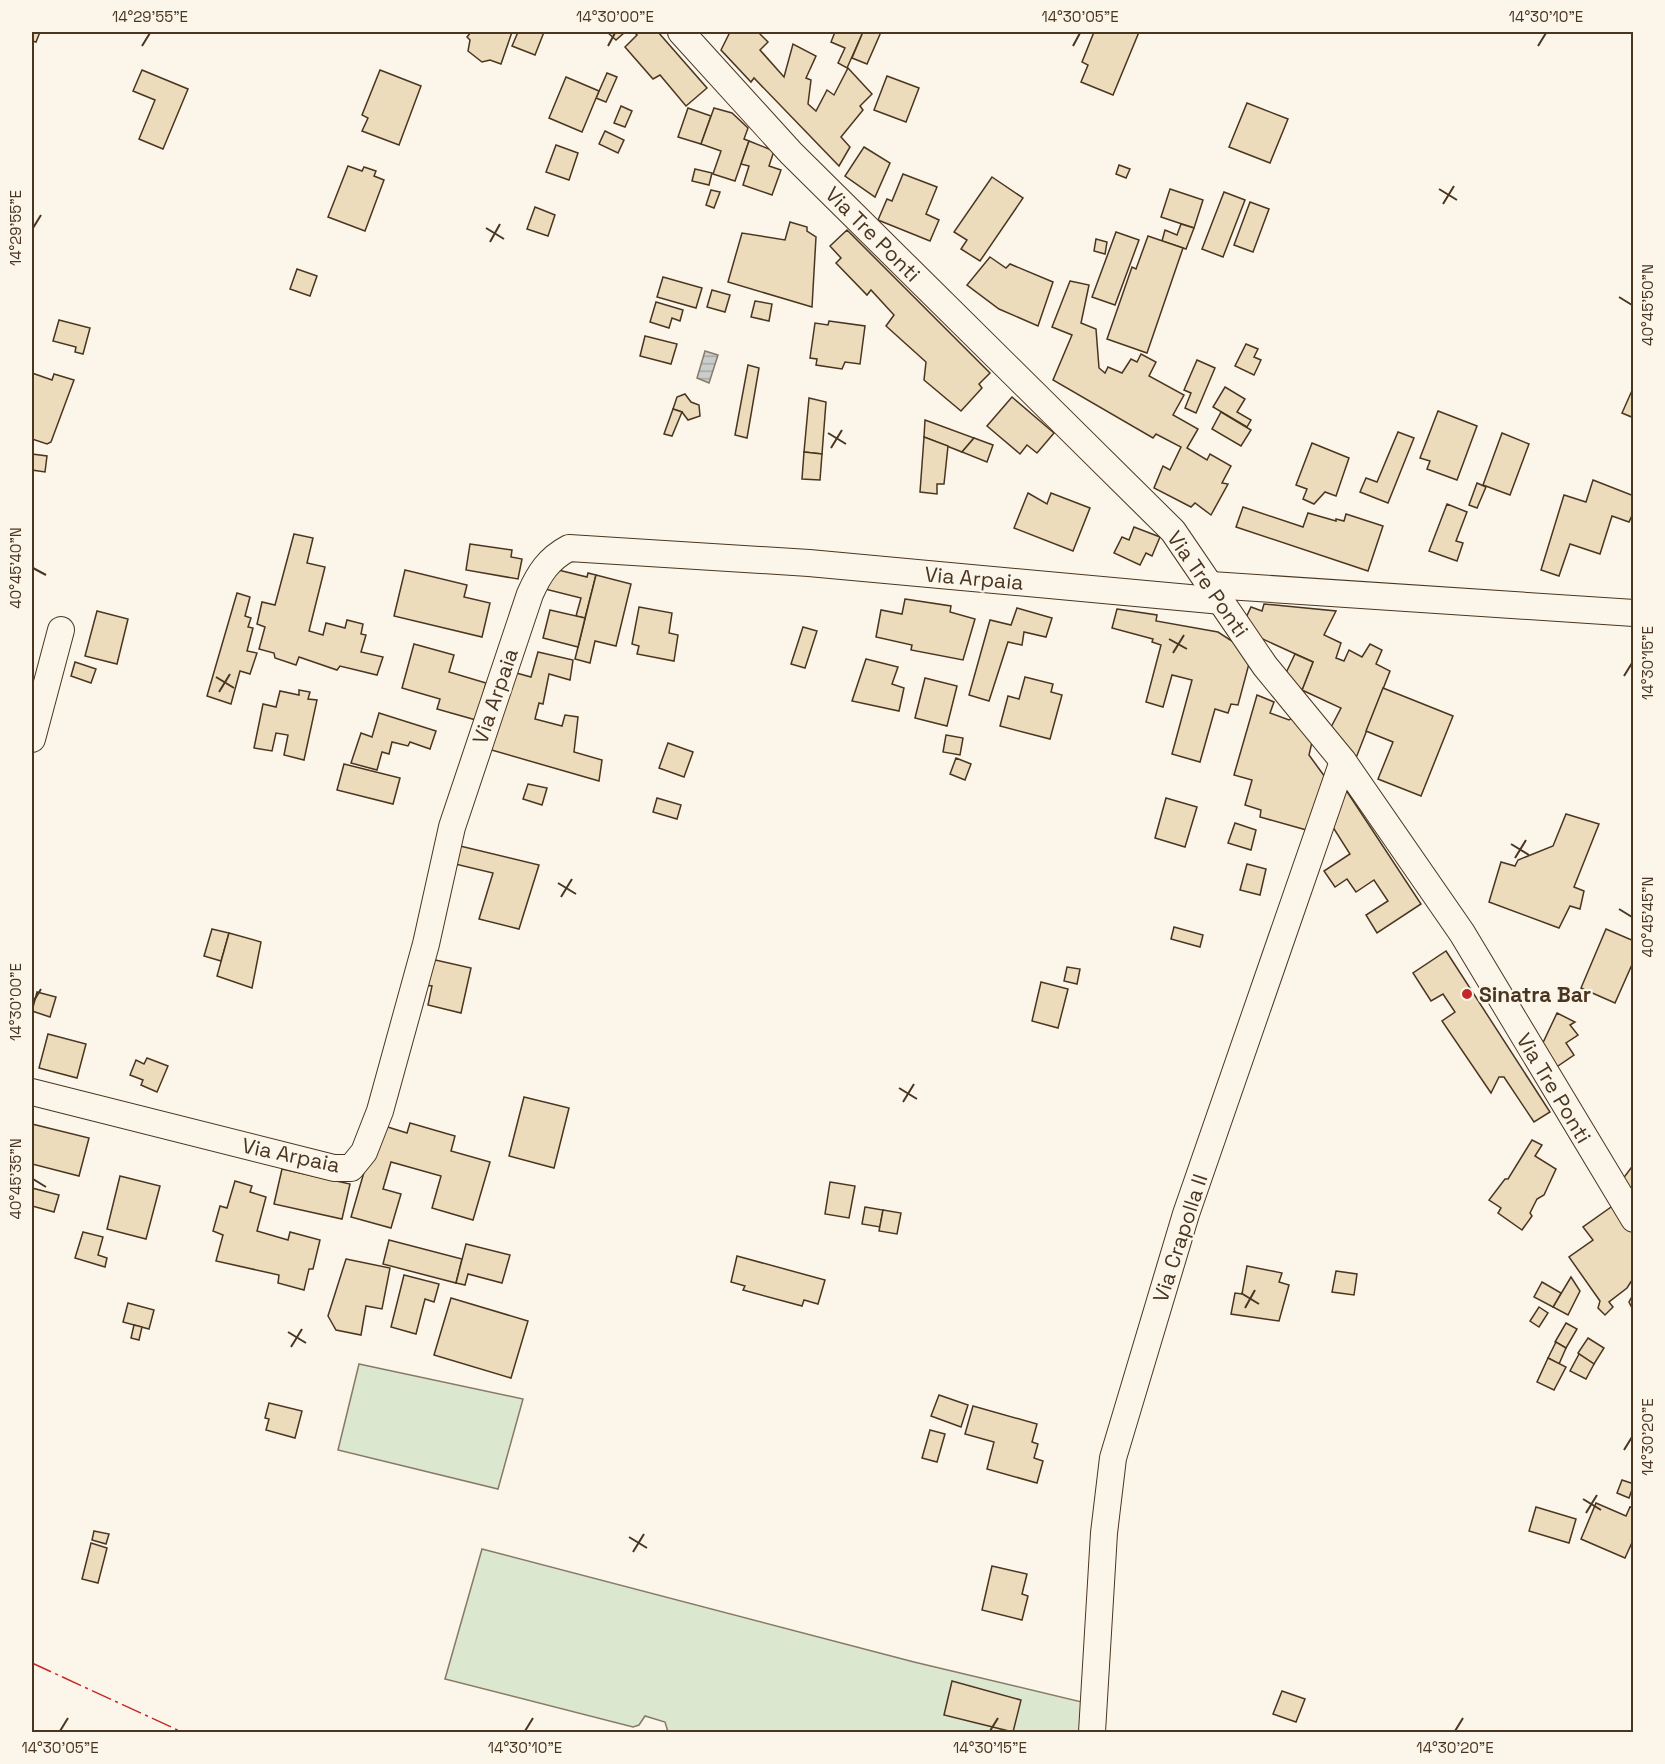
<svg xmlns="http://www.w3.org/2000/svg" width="1665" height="1764" font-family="'Space Grotesk',sans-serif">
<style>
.green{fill:#dce7d0;stroke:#887966;stroke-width:1.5}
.water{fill:url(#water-rules);stroke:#887966;stroke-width:1.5}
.building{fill:#ecdcbc;stroke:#4a3520;stroke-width:1.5}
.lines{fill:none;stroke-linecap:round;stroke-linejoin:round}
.minor-casing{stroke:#4a3520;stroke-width:28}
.minor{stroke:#fbf6e9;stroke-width:26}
.power{stroke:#c62828;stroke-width:1.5;stroke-dasharray:21 4.5 3 4.5;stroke-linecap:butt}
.ticks{fill:none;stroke:#4a3520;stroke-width:2}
.poi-dot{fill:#c62828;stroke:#fbf6e9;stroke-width:2}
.labels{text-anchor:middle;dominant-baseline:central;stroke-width:4.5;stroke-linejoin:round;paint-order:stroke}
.street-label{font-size:21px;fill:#4a3520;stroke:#fbf6e9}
.poi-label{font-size:21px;font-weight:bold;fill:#4a3520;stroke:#fbf6e9;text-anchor:start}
.neatline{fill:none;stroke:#4a3520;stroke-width:2}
.ticks-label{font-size:15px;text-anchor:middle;fill:#4a3520}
</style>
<defs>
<pattern id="water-rules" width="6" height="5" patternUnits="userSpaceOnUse" patternTransform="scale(1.5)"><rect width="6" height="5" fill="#c9cecd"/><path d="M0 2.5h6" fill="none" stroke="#a5a8a6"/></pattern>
</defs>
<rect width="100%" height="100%" fill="#fbf6e9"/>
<!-- green -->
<g class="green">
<path d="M359 1364 523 1399 498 1489 338 1450Z"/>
<path d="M482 1549 914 1662 1086 1703 1083 1732H668L665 1722 645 1716 639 1725 633 1727 445 1679Z"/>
</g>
<!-- water -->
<path class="water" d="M705 351 718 355 709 383 697 378Z"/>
<!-- building -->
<g class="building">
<path d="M32 32H40L36 42 32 41Z"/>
<path d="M471 32H512L501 64 490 60 482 62 468 51 470 40 467 37Z"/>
<path d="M518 32H544L535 55 512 46Z"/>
<path d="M607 32H625L616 40Z"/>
<path d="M634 32H658L707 88 686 106 660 75 653 79 625 47 637 35Z"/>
<path d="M730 32H758L768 42 760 50 784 77 793 44 816 56 806 78 811 80 808 104 816 111 827 90 834 95 848 68 872 94 860 106 863 110 841 137 850 147 839 166 754 78 751 82 721 50Z"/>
<path d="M835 32H863L847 68 838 63 845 48 831 42Z"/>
<path d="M863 32H881L867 64 852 58Z"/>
<path d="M1094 32H1139L1113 95 1081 82 1088 65 1082 62Z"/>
<path d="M142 70 188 89 163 149 139 139 155 100 133 91Z"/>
<path d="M380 70 421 86 399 145 362 131 368 118 362 115Z"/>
<path d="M607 73 617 77 606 102 596 98Z"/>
<path d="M887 76 919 88 906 122 874 110Z"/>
<path d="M566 77 599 91 582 132 549 118Z"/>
<path d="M1247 103 1288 119 1270 163 1229 147Z"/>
<path d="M621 106 632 111 625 127 614 123Z"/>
<path d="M688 108 711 116 701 144 678 137Z"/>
<path d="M714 108 732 113 748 128 744 139 749 141 735 181 713 174 721 151 701 144Z"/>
<path d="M605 131 624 140 618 153 599 144Z"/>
<path d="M749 141 774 151 769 166 781 170 772 195 743 185 749 166 741 164Z"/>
<path d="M556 145 578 153 569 180 546 172Z"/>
<path d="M864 147 890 163 875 197 845 176Z"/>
<path d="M1119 165 1130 169 1126 178 1116 174Z"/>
<path d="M348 166 362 171 364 167 376 171 374 176 384 180 365 231 328 217Z"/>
<path d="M695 169 712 173 709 185 692 181Z"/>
<path d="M903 174 937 187 926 214 939 220 930 241 878 220 887 199 892 201Z"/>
<path d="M992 177 1023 198 980 261 961 249 967 240 954 232Z"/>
<path d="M1170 189 1203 200 1194 228 1161 217Z"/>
<path d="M711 190 720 192 714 208 706 205Z"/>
<path d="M1224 192 1245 200 1223 257 1202 249Z"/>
<path d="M1250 202 1269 209 1253 252 1234 245Z"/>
<path d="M535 207 555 215 548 236 527 229Z"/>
<path d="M790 222 807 227V231L816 237 812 307 728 282 742 233 785 240Z"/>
<path d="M1181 224 1194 228 1186 249 1162 241 1165 230 1177 235Z"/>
<path d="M847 230 990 373 979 384 982 388 961 411 924 380 926 362 886 326 894 315 871 290 867 295 836 263 841 258 830 246Z"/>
<path d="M1116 232 1139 240 1115 305 1092 297Z"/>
<path d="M1148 236 1183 248 1147 353 1107 339 1132 267 1136 269Z"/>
<path d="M1096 239 1107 242 1105 254 1094 251Z"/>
<path d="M990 257 1006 268 1010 264 1053 282 1038 326 999 309 967 285Z"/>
<path d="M297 269 317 276 310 296 290 289Z"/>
<path d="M663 277 702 288 696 308 657 297Z"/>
<path d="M1070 281 1089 285 1081 323 1096 329 1099 368 1105 373 1108 367 1122 373 1131 359 1137 362 1141 354 1156 362 1149 376 1184 395 1173 415 1198 429 1187 448 1207 460 1210 454 1231 466 1222 483 1228 484 1211 515 1195 503 1191 507 1154 488 1163 466 1170 470 1181 447 1156 434 1153 438 1053 380 1072 335 1052 327Z"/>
<path d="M712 290 730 295 725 312 707 307Z"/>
<path d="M755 301 772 304 769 321 751 317Z"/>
<path d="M656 302 683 310 680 321 672 318 669 328 650 322Z"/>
<path d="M59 320 90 328 83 354 75 352 76 347 53 341Z"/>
<path d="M829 321 865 326 860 364 845 362 842 369 816 365 817 359 810 358 815 323 828 325Z"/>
<path d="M645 336 677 344 671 364 640 356Z"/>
<path d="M1246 344 1258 349 1254 357 1261 360 1254 375 1235 366Z"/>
<path d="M1197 360 1215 368 1196 413 1185 408 1191 393 1184 390Z"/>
<path d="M748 365 759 368 747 438 735 435Z"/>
<path d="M32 373 52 380 54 374 74 380 51 442 47 444 32 439Z"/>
<path d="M1634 386V418L1622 413Z"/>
<path d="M1225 387 1245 399 1237 412 1251 420 1247 427 1213 407Z"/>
<path d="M685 394 691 402 699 405 700 416 688 420 682 412 673 409 677 397Z"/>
<path d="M1012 397 1054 433 1037 453 1027 445 1020 454 987 426Z"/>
<path d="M809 398 826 402 822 454 804 452Z"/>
<path d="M673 409 682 412 672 436 664 434Z"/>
<path d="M1438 411 1477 426 1457 480 1427 469 1430 461 1420 458Z"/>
<path d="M1221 412 1251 430 1241 446 1212 429Z"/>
<path d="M925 420 974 438 962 452 924 437Z"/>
<path d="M1398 432 1414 438 1388 503 1360 492 1366 478 1377 482Z"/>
<path d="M1502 433 1529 444 1510 495 1483 485Z"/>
<path d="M924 437 948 446 944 484H937V494L920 492Z"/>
<path d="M974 438 993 445 987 462 962 452Z"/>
<path d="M1312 443 1349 458 1336 496 1325 492 1314 504 1303 499 1307 489 1296 485Z"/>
<path d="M804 452 822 454 820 480 802 479Z"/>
<path d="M32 454 47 456 45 472 32 470Z"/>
<path d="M1593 480 1634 496V511L1629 522 1612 516 1600 554 1570 544 1559 576 1541 570 1564 495 1586 502Z"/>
<path d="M1477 483 1486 487 1477 508 1469 505Z"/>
<path d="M1028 493 1047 504 1051 493 1090 508 1073 551 1014 528Z"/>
<path d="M1447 504 1467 512 1456 541 1463 543 1457 561 1429 551Z"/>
<path d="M1243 507 1303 527 1308 513 1336 521V519L1344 521 1346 514 1383 526 1368 571 1236 527Z"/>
<path d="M1134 527 1160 537 1152 556 1146 553 1140 565 1114 553 1122 537 1129 540Z"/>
<path d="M294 534 313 538 307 563 325 567 309 631 323 635 326 623 345 628 347 620 363 624 361 634 366 635 361 652 383 657 377 675 340 666 337 670 299 657 296 665 275 658 274 653 259 649 265 627 257 624 262 602 275 605Z"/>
<path d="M470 544 512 550 511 557 522 559 518 579 466 570Z"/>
<path d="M546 567 587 577 588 573 596 575 585 618 576 616 581 598 541 588Z"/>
<path d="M405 570 467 585 464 597 490 603 482 637 394 616Z"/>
<path d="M596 575 631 584 616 646 595 641 590 663 575 659Z"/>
<path d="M237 593 250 597 245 616 251 618 248 627 253 628 247 651 257 653 250 674 240 671 231 704 207 696Z"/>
<path d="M905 599 951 606 950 612 975 619 963 660 911 650 912 645 876 637 881 610 902 614Z"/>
<path d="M1264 604 1336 611 1324 635 1341 643 1336 658 1344 661 1349 650 1362 657 1370 644 1382 650 1376 664 1390 671 1356 758 1329 731 1341 708 1302 690 1313 662 1256 636 1244 622 1251 607 1262 611Z"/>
<path d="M639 607 672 613 669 633 678 635 674 661 637 654 639 646 632 644Z"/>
<path d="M1017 608 1052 618 1046 637 1024 632 1022 645 1008 642 989 701 969 695 990 620 1011 625Z"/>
<path d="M1117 609 1157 615 1156 621 1218 632 1238 645 1250 660 1238 705 1231 704 1228 713 1215 709 1200 762 1172 754 1192 680 1172 675 1163 707 1146 702 1161 645 1152 642 1153 639 1112 628Z"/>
<path d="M550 610 585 618 578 647 543 638Z"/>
<path d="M97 611 128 619 117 664 85 656Z"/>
<path d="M803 627 817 631 805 668 791 664Z"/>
<path d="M414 644 454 655 449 672 486 683 476 720 437 709 440 699 402 688Z"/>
<path d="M538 652 573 660 570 680 549 674 543 704 539 703 535 719 562 726 565 715 578 717 574 752 602 760 599 781 488 749 509 671 531 677Z"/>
<path d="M1295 654 1313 662 1302 690 1285 675Z"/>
<path d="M866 659 898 667 892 684 904 688 899 711 852 701Z"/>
<path d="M75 662 96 669 91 683 71 676Z"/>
<path d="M1025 677 1053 684 1051 692 1062 695 1050 739 1000 726 1008 696 1019 699Z"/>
<path d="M925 678 957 686 947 726 915 718Z"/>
<path d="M1383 688 1453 716 1421 796 1378 779 1393 742 1366 731Z"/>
<path d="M299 690 310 692 308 699 317 700 304 760 284 755 288 735 276 733 272 751 254 748 263 704 276 707 280 691 299 695Z"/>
<path d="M1257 695 1274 702 1270 713 1289 720 1292 718 1312 742 1309 755 1325 777 1310 831 1260 817 1261 810 1245 805 1252 780 1234 775Z"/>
<path d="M379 713 436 731 430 749 410 742 408 746 392 742 389 754 382 752 377 770 351 763 361 733 372 737Z"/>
<path d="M946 735 963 738 960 755 943 752Z"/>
<path d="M668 743 693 752 684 777 659 768Z"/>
<path d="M956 758 971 764 965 780 950 774Z"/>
<path d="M344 764 400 778 393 804 337 790Z"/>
<path d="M528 784 547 788 542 805 523 799Z"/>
<path d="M1344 787 1421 904 1377 933 1366 915 1388 901 1374 880 1356 892 1347 879 1335 887 1324 871 1350 854 1329 821Z"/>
<path d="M657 798 681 805 677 819 653 812Z"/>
<path d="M1166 798 1197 807 1185 847 1155 838Z"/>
<path d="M1566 814 1599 824 1574 887 1584 891 1580 909 1570 906 1559 928 1489 902 1501 862 1515 866 1518 860 1553 846Z"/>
<path d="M1235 823 1256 830 1251 850 1228 843Z"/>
<path d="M456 845 539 865 519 929 479 919 493 873 451 863Z"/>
<path d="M1247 864 1266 869 1260 895 1240 890Z"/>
<path d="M1174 927 1203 935 1200 947 1171 939Z"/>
<path d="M212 929 229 933 221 961 204 956Z"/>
<path d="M1606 929 1634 941V960L1615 1003 1581 988Z"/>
<path d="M229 933 261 942 252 988 217 976Z"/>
<path d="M1446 951 1550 1112 1534 1122 1504 1077H1499L1491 1093 1442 1021 1455 1012 1443 994 1431 1001 1413 973Z"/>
<path d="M431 959 471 968 461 1013 428 1005 432 986 425 985Z"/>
<path d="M1067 967 1080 969 1077 984 1064 981Z"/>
<path d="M1041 982 1068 989 1058 1028 1032 1021Z"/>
<path d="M37 992 56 997 50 1017 32 1011Z"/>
<path d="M1557 1013 1575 1022 1570 1025 1578 1035 1566 1043 1574 1055 1555 1068 1541 1047Z"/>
<path d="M48 1034 86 1044 77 1078 39 1068Z"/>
<path d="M147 1058 168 1066 157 1092 141 1085 143 1080 130 1075 136 1060 144 1064Z"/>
<path d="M524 1097 569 1108 554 1168 509 1156Z"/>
<path d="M410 1123 455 1136 451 1151 490 1162 473 1220 432 1208 441 1176 391 1162 383 1189 401 1194 391 1228 351 1217 378 1124 407 1133Z"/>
<path d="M32 1124 89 1138 79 1176 32 1164Z"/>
<path d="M1532 1140 1542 1145 1535 1156 1556 1169 1544 1195 1537 1199 1530 1213 1532 1216 1522 1230 1498 1213 1501 1208 1489 1200 1505 1179H1508Z"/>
<path d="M1634 1164V1198L1622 1180Z"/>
<path d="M282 1169 350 1184 342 1219 274 1204Z"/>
<path d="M120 1176 160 1186 146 1239 107 1229Z"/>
<path d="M235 1181 252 1186 250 1192 266 1197 257 1231 288 1240 290 1232 320 1240 313 1269H309L304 1290 278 1283 279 1275 216 1261 223 1235 213 1231 220 1206 227 1208Z"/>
<path d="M830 1182 855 1186 849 1218 825 1214Z"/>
<path d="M32 1188 59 1195 54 1212 32 1206Z"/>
<path d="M1614 1205 1634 1234V1277L1627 1288 1609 1302 1613 1307 1605 1315 1598 1308 1600 1301 1569 1257 1593 1240 1583 1227Z"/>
<path d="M865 1207 883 1210 880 1227 862 1224Z"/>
<path d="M883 1210 901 1213 897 1234 879 1231Z"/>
<path d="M83 1232 103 1237 98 1255 107 1258 105 1267 75 1258Z"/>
<path d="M389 1240 462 1259 456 1283 383 1264Z"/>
<path d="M466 1244 510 1255 502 1283 468 1274 465 1285 456 1283Z"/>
<path d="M737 1256 825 1280 818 1304 804 1300 802 1306 743 1290 745 1286 731 1282Z"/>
<path d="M346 1259 390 1268 382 1309 366 1306 361 1335 336 1330 328 1316Z"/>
<path d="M1247 1266 1282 1273 1279 1282 1289 1285 1279 1321 1231 1314 1235 1293 1242 1294Z"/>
<path d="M1336 1271 1357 1274 1354 1295 1332 1292Z"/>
<path d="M404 1275 439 1284 434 1302 425 1299 416 1334 391 1327Z"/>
<path d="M1571 1277 1580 1291 1568 1315 1553 1307Z"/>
<path d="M1542 1282 1561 1293 1553 1307 1534 1297Z"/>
<path d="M1634 1293V1312L1629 1302Z"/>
<path d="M451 1298 528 1321 511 1378 434 1355Z"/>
<path d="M128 1303 154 1310 149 1329 123 1322Z"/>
<path d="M1539 1307 1548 1313 1539 1327 1530 1321Z"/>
<path d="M1566 1323 1577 1329 1566 1348 1555 1342Z"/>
<path d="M134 1325 142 1327 139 1340 131 1338Z"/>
<path d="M1588 1338 1604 1348 1594 1364 1578 1353Z"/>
<path d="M1556 1342 1566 1348 1559 1364 1548 1358Z"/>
<path d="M1579 1354 1594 1364 1586 1379 1570 1371Z"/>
<path d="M1548 1358 1566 1367 1554 1390 1537 1382Z"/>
<path d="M939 1395 968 1405 961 1427 931 1416Z"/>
<path d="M269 1403 302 1411 295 1438 266 1430 269 1419 265 1418Z"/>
<path d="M973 1406 1037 1424 1032 1442 1038 1444 1034 1458 1043 1461 1037 1483 987 1469 994 1442 965 1434Z"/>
<path d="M930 1430 945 1434 937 1462 922 1458Z"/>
<path d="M1622 1480 1634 1484 1629 1498 1617 1493Z"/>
<path d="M1596 1503 1626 1516 1630 1507 1634 1508V1538L1625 1558 1581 1539Z"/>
<path d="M1536 1507 1576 1519 1569 1543 1529 1531Z"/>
<path d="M94 1531 109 1534 106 1544 92 1540Z"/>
<path d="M91 1543 107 1548 98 1583 82 1579Z"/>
<path d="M992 1566 1027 1574 1022 1594 1028 1596 1022 1620 982 1610Z"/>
<path d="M952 1681 1021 1700 1013 1732 944 1715Z"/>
<path d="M1282 1691 1305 1699 1296 1722 1273 1714Z"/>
</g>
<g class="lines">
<!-- minor casing -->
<g class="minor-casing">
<g id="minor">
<path d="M681 32 791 153 1173 531 1265 666 1343 761 1462 933 1634 1219"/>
<path d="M1211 585 1634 613"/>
<path d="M32 739 61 630"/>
<path d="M32 1092 334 1168H351L364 1152 380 1111 426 944 452 827 530 594C539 574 548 559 569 548L809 563 1222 601"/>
<path d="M1092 1732 1104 1533 1113 1458 1186 1214 1343 761"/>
</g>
</g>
<!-- minor -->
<use href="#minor" class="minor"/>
<!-- power -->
<path class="power" d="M32 1663 182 1732"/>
</g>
<!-- ticks -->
<path class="ticks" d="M142 46 150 33M608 46 615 33M1073 46 1080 33M1538 46 1546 33M1439 189 1457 200M1443 204 1454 186M33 228 41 215M486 228 504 239M490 242 500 224M1619 297 1632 305M828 433 846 444M831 448 842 430M33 568 46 575M1169 639 1187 649M1173 653 1184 635M1624 676 1632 663M216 677 234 688M219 692 230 674M1511 844 1529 855M1515 858 1526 840M558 883 576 894M561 897 572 879M1619 909 1632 917M33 1002 41 989M899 1088 917 1099M903 1102 914 1084M33 1179 46 1187M1241 1293 1259 1304M1245 1308 1255 1290M288 1332 306 1343M291 1347 302 1329M1624 1450 1632 1437M1583 1499 1601 1510M1586 1513 1597 1495M629 1537 647 1548M633 1552 644 1534M60 1731 68 1718M525 1731 533 1718M990 1731 998 1718M1455 1731 1463 1718"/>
<!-- markers -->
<circle class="poi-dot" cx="1467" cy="994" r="6"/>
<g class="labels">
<!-- street labels -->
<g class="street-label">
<text transform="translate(873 234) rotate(45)">Via Tre Ponti</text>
<text transform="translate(974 578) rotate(5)">Via Arpaia</text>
<text transform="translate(1208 584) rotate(55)">Via Tre Ponti</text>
<text transform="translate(495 696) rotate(-71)">Via Arpaia</text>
<text transform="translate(1554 1088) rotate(59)">Via Tre Ponti</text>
<text transform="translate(291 1155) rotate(12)">Via Arpaia</text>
<text transform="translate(1180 1238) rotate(-72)">Via Crapolla II</text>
</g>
<!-- poi labels -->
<g class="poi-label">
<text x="1479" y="994">Sinatra Bar</text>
</g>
</g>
<!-- border -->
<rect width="1665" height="1764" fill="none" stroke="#fbf6e9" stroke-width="66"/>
<rect x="33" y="33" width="1599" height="1698" class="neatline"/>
<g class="ticks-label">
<text x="150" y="22">14°29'55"E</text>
<text x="615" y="22">14°30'00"E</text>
<text x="1080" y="22">14°30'05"E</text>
<text x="1546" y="22">14°30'10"E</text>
<text transform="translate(16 228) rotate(-90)" y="5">14°29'55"E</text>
<text transform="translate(1648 305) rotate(-90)" y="5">40°45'50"N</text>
<text transform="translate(16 568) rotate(-90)" y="5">40°45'40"N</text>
<text transform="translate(1648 663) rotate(-90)" y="5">14°30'15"E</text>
<text transform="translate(1648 917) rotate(-90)" y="5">40°45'45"N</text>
<text transform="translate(16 1002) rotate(-90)" y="5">14°30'00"E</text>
<text transform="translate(16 1179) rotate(-90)" y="5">40°45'35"N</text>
<text transform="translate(1648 1437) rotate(-90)" y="5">14°30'20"E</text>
<text x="60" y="1753">14°30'05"E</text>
<text x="525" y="1753">14°30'10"E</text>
<text x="990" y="1753">14°30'15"E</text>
<text x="1455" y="1753">14°30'20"E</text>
</g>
</svg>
